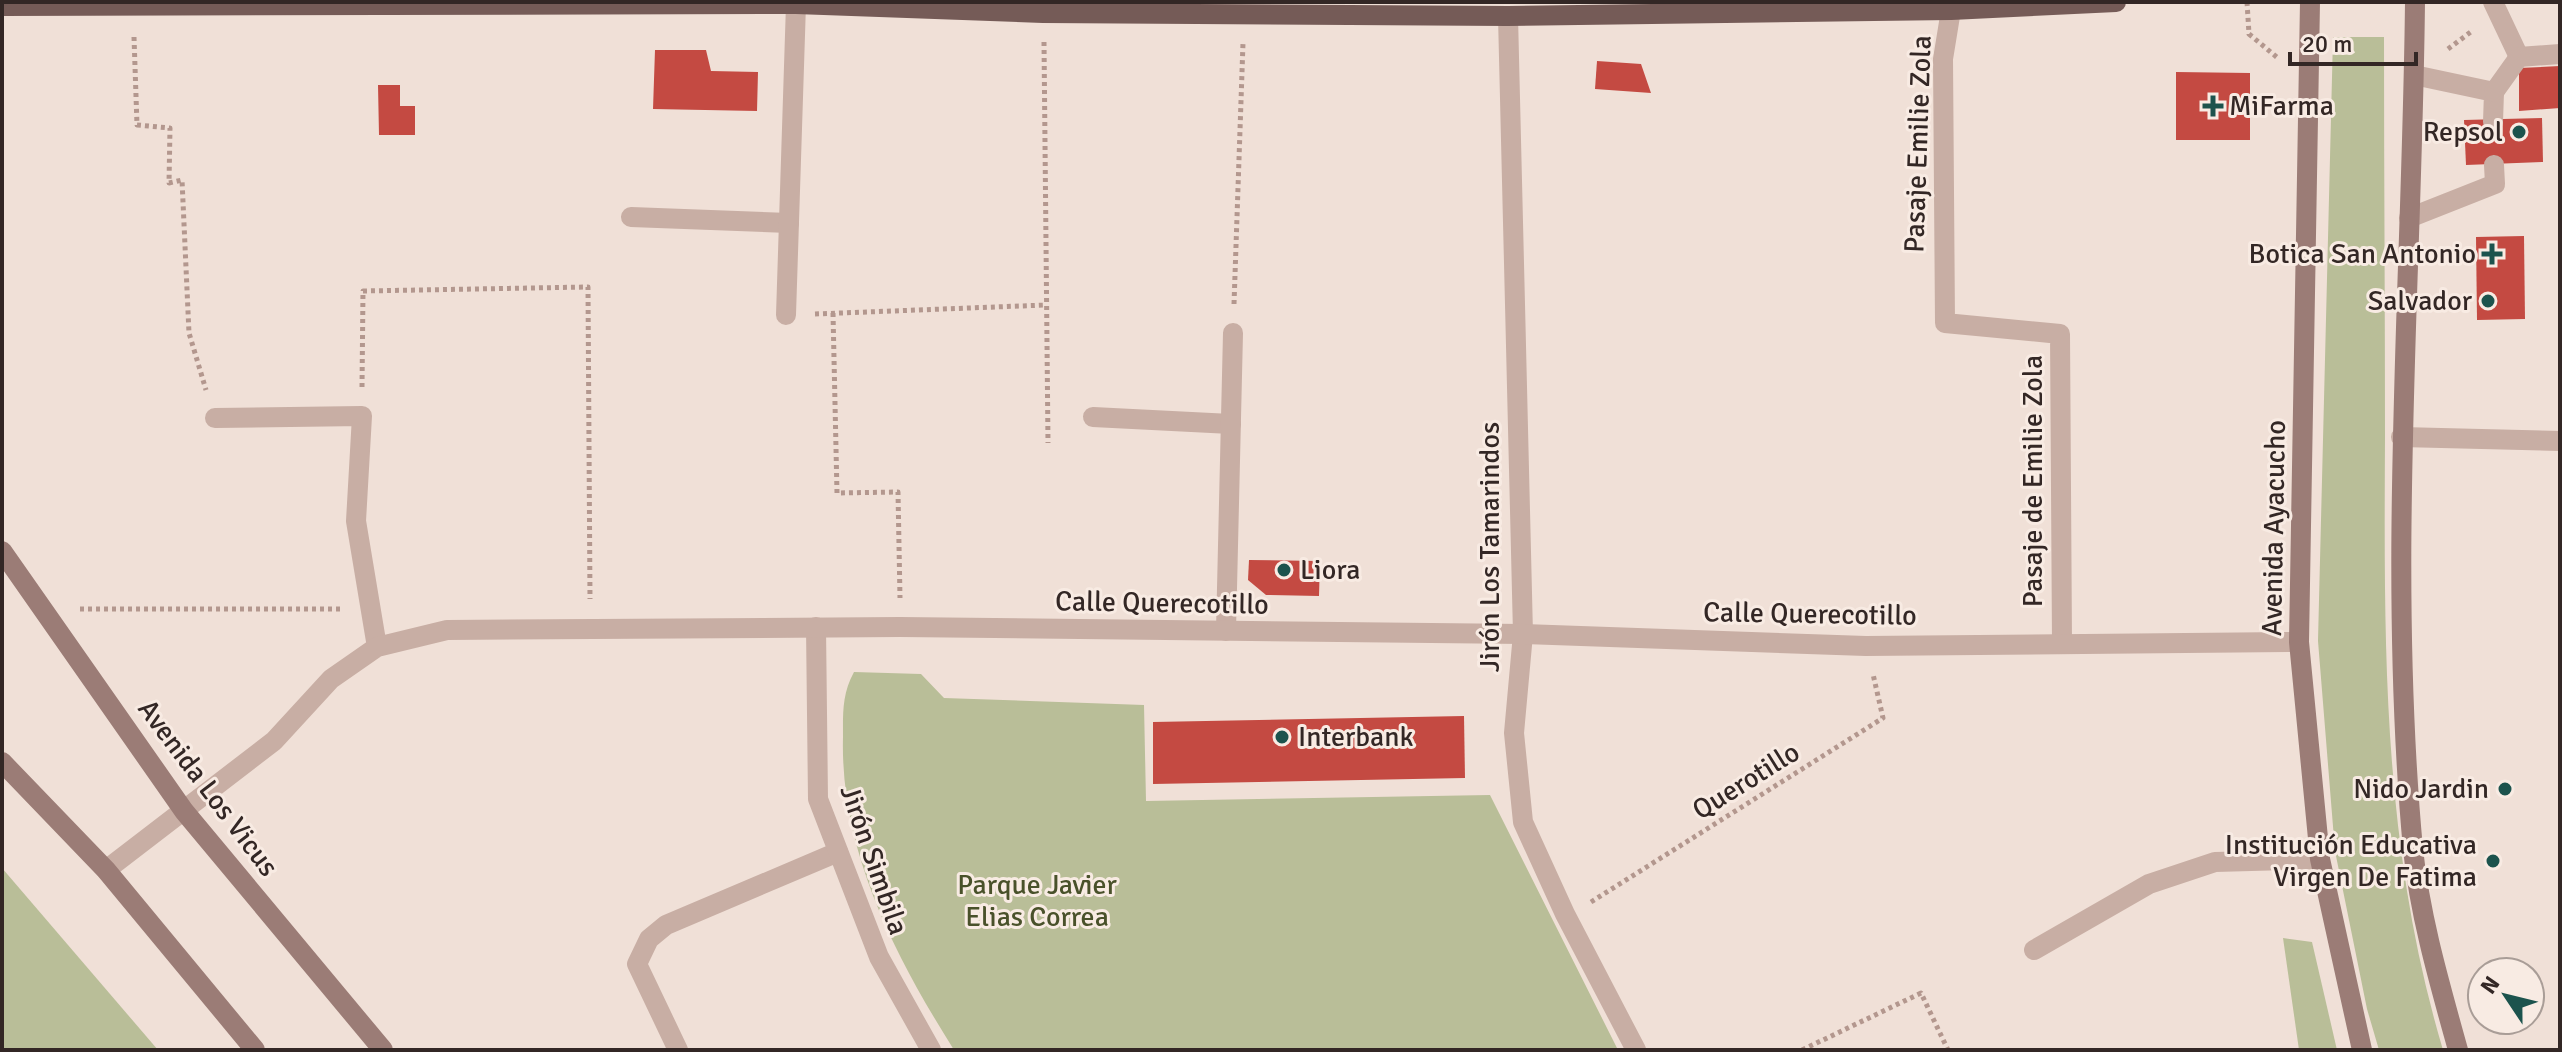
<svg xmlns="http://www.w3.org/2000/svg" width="2562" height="1052" font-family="Signika,sans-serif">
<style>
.green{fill:#b9be98}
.building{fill:#c44a42}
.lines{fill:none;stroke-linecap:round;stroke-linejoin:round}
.path{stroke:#b3978e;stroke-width:5;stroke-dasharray:4 4;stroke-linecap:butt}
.lane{stroke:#c8aea4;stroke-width:20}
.street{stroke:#c8aea4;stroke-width:20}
.secondary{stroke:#9b7c76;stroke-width:20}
.primary{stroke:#755b57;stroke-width:20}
.poi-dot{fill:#1c534d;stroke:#f8ebe3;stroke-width:3}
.labels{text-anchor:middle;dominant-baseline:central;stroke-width:6;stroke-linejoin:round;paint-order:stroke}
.poi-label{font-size:28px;fill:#332725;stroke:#f8ebe3;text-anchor:end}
.street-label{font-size:28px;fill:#332725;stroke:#f8ebe3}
.park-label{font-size:28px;fill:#49512a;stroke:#f8ebe3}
</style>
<rect width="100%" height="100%" fill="#f0e0d7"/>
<!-- green -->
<g class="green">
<path d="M2333 37H2384C2384 171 2385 304 2385 437 2384 648 2382 845 2443 1050H2379L2367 1009 2335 851 2318 641Z"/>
<path d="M854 672 921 674 944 698 1144 705 1146 801 1490 795 1618 1050H954C895 956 840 851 843 737 843 713 842 694 854 672Z"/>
<path d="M2 868 158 1050H2Z"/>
<path d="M2283 938 2312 942 2337 1050H2299Z"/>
</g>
<!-- building -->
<g class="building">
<path d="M655 50H706L711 71 758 72 757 111 653 109Z"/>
<path d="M1597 61 1641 64 1651 93 1595 89Z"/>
<path d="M2560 66V108L2519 111V68Z"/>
<path d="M2176 72 2250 73V140H2176Z"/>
<path d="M378 85H400V106H415V135H379Z"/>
<path d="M2542 118 2543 162 2466 165 2464 120Z"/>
<path d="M2524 236 2525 319 2477 320 2476 237Z"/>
<path d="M1249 560 1320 561 1319 596 1266 595 1248 580Z"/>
<path d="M1464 716 1465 778 1153 784V722Z"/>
</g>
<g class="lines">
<!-- path -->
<g class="path">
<path d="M2247 2 2249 34 2279 59"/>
<path d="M134 37 137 125 170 128 169 183 182 180 189 333 206 390"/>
<path d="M1044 42 1048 443"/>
<path d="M2448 49 2472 31"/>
<path d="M1234 304 1243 43"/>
<path d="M833 313 837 493 898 492 900 598"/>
<path d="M815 314 1046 305"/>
<path d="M362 387 363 291 588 287 590 599"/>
<path d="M80 609H342"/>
<path d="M1591 902 1883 718 1873 674"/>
<path d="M1802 1050 1921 993 1948 1050"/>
</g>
<!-- lane -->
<g class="lane">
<path d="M2493 2 2519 57"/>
<path d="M2414 75 2494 92 2493 122"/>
<path d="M2494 92 2519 57 2560 54"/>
<path d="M631 217 789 223"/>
<path d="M2409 218 2495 184 2494 165"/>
<path d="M1093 417 1231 424"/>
<path d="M215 418 362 416 356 521 377 647"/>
<path d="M1226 631 1233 333"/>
<path d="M2034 950 2149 884 2215 862 2320 859"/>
<path d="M678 1050 637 964 649 939 666 925 838 852"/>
</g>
<!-- street -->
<g class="street">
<path d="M1951 10 1943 59 1945 323 2060 334 2062 642"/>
<path d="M1508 16 1523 634 1514 733 1523 822 1565 914 1636 1050"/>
<path d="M786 315 796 4"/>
<path d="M2401 437 2560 441"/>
<path d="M816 627 818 799 879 957 931 1050"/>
<path d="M106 870 274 741 331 679 377 647 447 630 900 627 1523 634 1866 646 2299 642"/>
</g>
<!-- secondary -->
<g class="secondary">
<path d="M2310 2 2299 642 2320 859 2362 1050"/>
<path d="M2415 2C2412 284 2387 567 2413 849 2420 917 2440 985 2458 1050"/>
<path d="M2 551 184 811 383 1050"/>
<path d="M2 762 106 870 255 1050"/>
</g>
<!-- primary -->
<path class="primary" d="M2 6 796 4 1043 13 1508 16 1951 10 2116 2"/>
</g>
<!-- markers -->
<g class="poi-dot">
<path d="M2209 94h8v8h8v8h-8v8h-8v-8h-8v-8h8z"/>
<circle cx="2519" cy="132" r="8"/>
<path d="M2488 242h8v8h8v8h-8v8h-8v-8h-8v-8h8z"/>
<circle cx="2488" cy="301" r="8"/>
<circle cx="1284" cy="570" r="8"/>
<circle cx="1282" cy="737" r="8"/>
<circle cx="2505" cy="789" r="8"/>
<circle cx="2493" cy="861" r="8"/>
</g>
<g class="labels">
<!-- poi labels -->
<g class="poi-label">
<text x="2229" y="106" text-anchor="start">MiFarma</text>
<text x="2503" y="132">Repsol</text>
<text x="2476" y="254">Botica San Antonio</text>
<text x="2472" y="301">Salvador</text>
<text x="1300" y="570" text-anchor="start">Liora</text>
<text x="1298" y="737" text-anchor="start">Interbank</text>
<text x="2489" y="789">Nido Jardin</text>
<text x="2477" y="845">Institución Educativa<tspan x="2477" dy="32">Virgen De Fatima</tspan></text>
</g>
<!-- street labels -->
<g class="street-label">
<text transform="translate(1918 144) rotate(-88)">Pasaje Emilie Zola</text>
<text transform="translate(2033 481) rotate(-90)">Pasaje de Emilie Zola</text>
<text transform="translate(2274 528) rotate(-89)">Avenida Ayacucho</text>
<text transform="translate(1490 547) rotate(-90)">Jirón Los Tamarindos</text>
<text transform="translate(1162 603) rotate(1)">Calle Querecotillo</text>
<text transform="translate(1810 614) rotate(1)">Calle Querecotillo</text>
<text transform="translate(1746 781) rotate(-32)">Querotillo</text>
<text transform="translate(208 788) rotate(53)">Avenida Los Vicus</text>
<text transform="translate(874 860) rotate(71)">Jirón Simbila</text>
</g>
<!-- park labels -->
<g class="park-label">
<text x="1037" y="885">Parque Javier<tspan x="1037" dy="32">Elias Correa</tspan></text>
</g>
</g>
<!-- border -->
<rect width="2562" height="1052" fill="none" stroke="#332725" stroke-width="8"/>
<!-- north arrow -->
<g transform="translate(2506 996) rotate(305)"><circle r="38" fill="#f8ebe3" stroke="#a99d97" stroke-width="2"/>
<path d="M0-6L14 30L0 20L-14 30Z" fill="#1c534d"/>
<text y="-12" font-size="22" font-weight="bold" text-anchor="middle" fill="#332725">N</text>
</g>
<!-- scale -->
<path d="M2290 52v12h126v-12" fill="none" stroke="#332725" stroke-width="4"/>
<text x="2302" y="52" font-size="24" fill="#332725" stroke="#f8ebe3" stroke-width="6" paint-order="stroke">20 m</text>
</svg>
